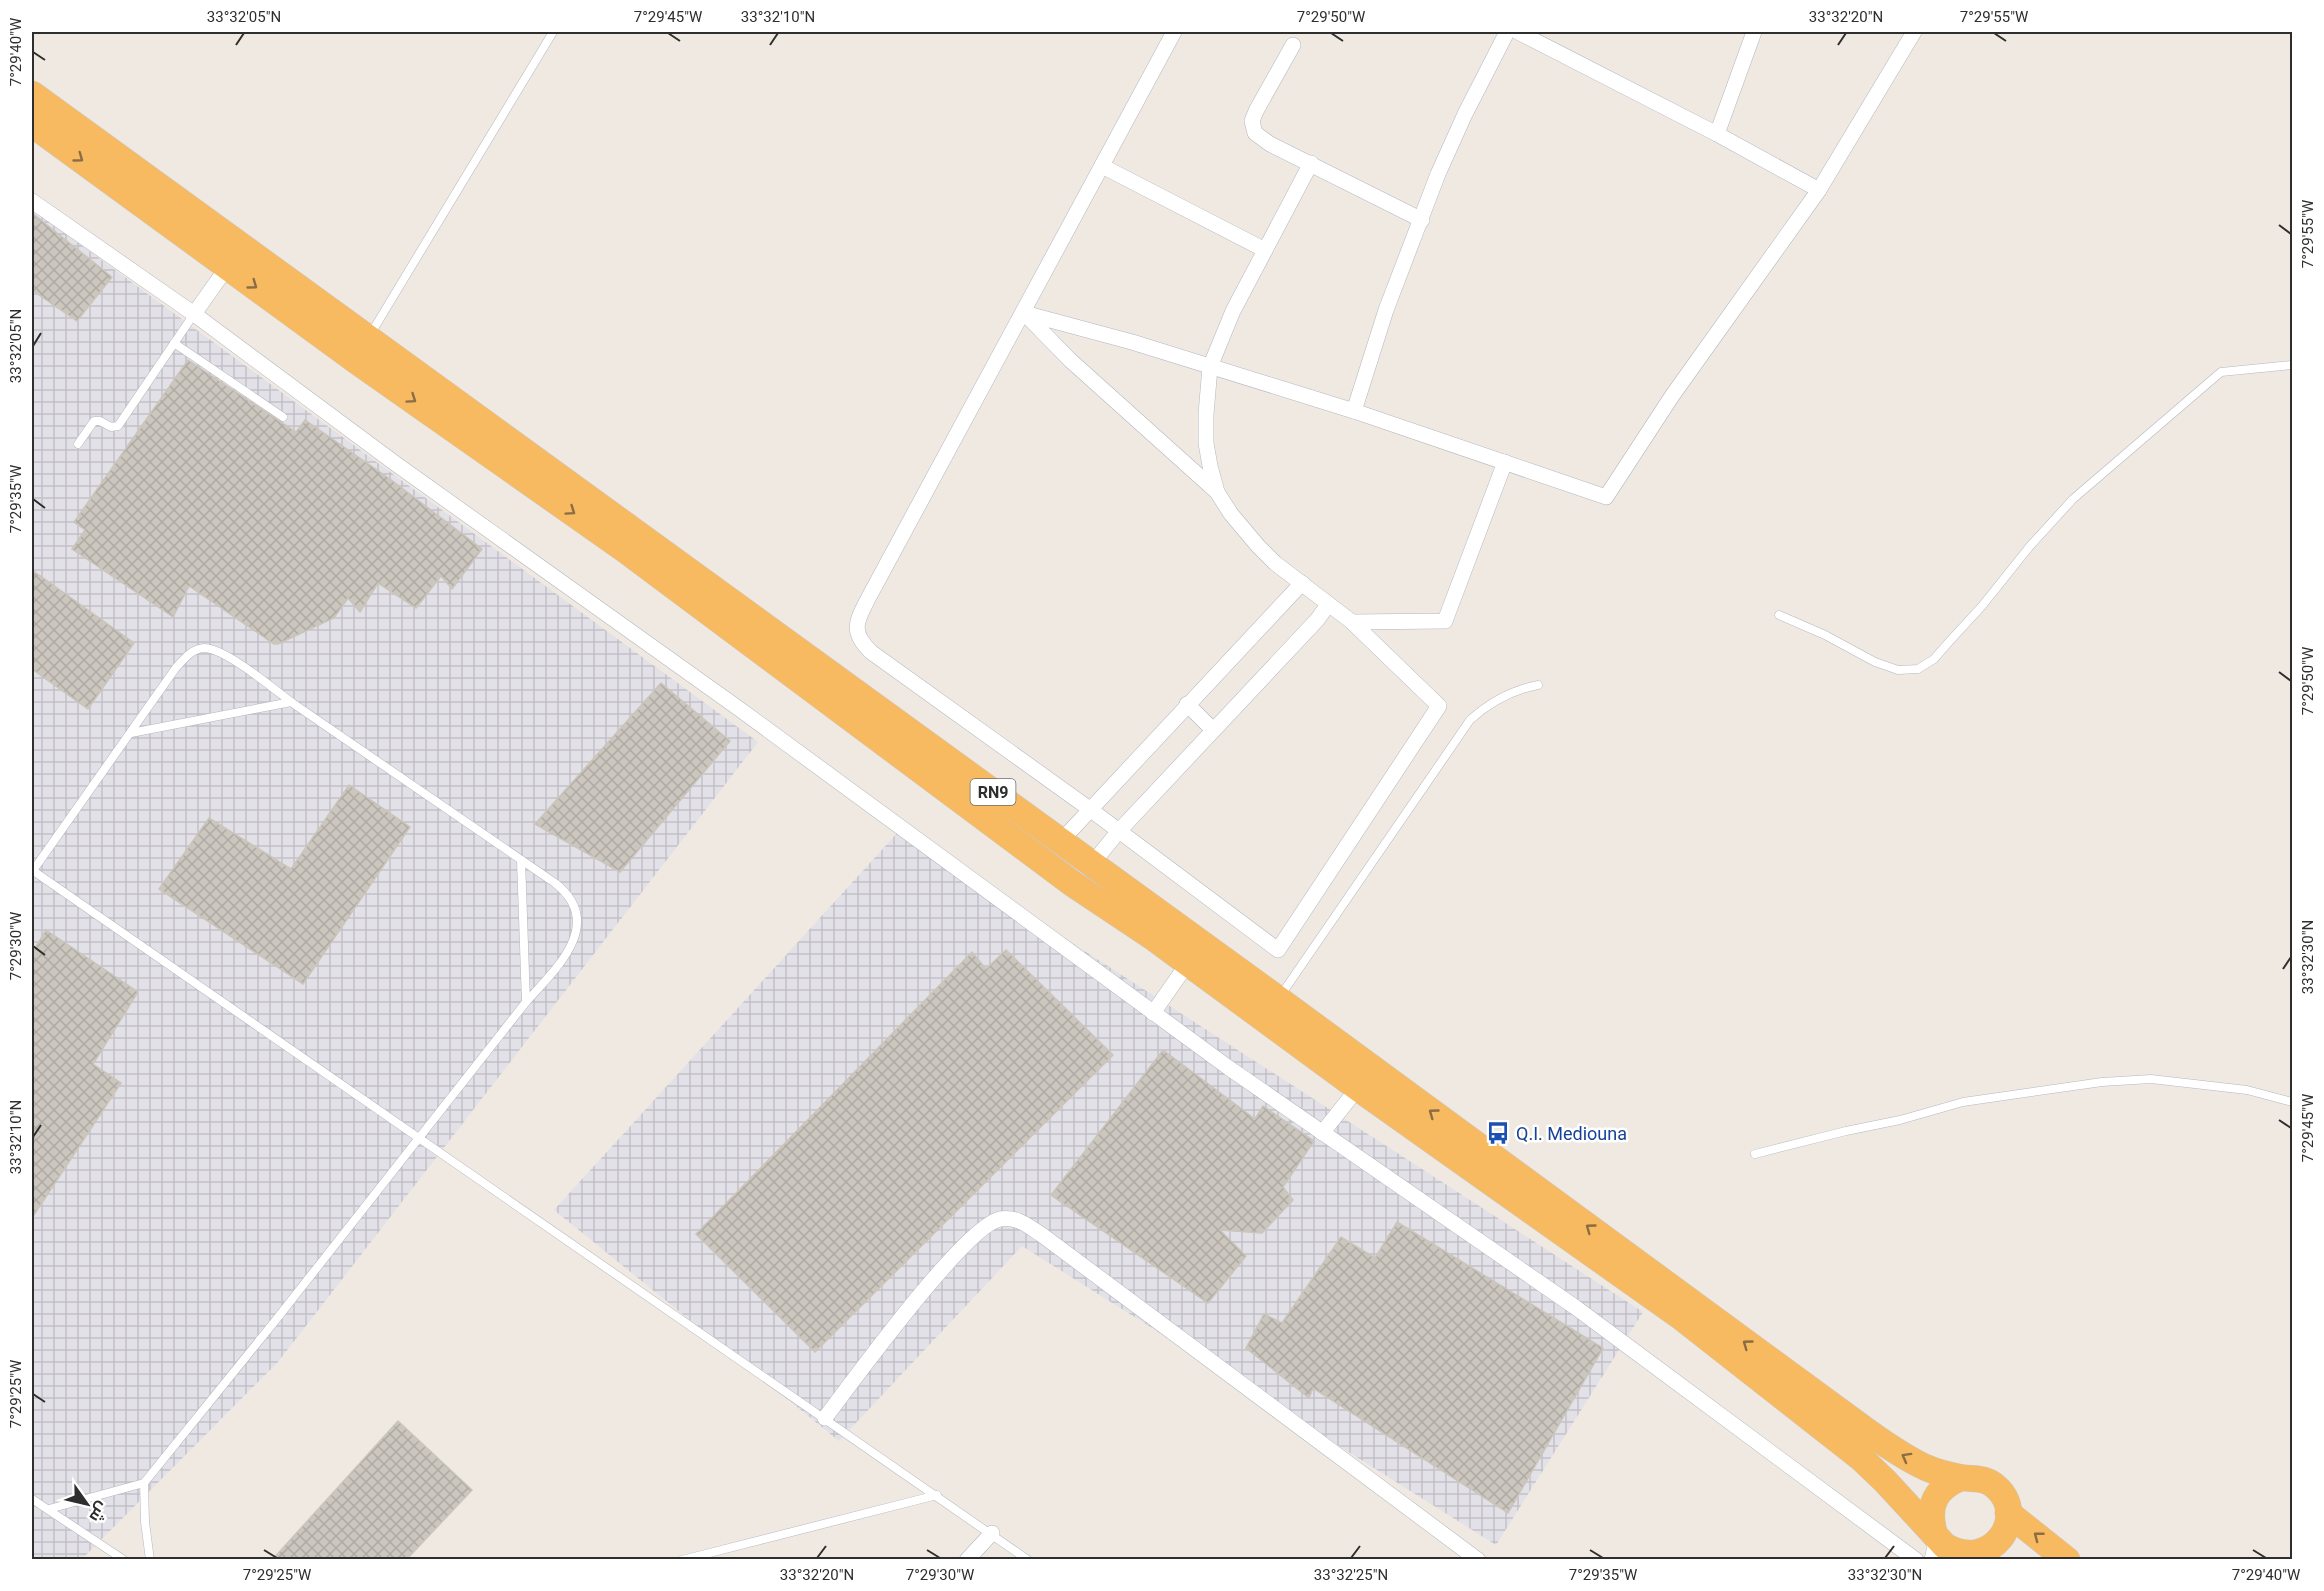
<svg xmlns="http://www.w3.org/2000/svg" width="2324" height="1591" font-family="Roboto,Cairo,sans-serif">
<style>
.industrial{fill:url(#industrial-grid)}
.building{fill:url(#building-cross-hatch);stroke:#cbc5ba;stroke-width:1.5}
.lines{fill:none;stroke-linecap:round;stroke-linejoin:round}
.service-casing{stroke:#b4b7c1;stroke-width:9}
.minor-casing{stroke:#b4b7c1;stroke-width:16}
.trunk-casing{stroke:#c9c9c9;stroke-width:27}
.service{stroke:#fff;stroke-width:8}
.minor{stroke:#fff;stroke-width:15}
.trunk{stroke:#f8ba60;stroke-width:26}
.oneway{stroke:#896d44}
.ticks{fill:none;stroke:#2e2e2e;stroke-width:2}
.labels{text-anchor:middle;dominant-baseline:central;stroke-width:5;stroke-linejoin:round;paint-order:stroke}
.shield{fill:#fff;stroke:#6d6d6d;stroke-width:1.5}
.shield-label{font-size:16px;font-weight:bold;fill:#2e2e2e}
.transit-label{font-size:18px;fill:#164399;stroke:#fff;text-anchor:start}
.neatline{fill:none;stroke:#2e2e2e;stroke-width:2}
.ticks-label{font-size:15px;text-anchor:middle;fill:#2e2e2e}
</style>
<defs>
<pattern id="industrial-grid" width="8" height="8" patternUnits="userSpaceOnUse" patternTransform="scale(1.5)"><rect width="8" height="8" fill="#e3e1e8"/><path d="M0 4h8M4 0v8" fill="none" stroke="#c3c1c7"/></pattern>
<pattern id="building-cross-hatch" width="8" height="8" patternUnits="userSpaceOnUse" patternTransform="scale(1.5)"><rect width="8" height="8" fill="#cbc7bf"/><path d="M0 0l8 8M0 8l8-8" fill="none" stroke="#afaba4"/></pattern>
</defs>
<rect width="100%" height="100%" fill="#efe9e1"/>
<!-- industrial -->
<g class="industrial">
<path d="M32 209 758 742 278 1362 81 1560 32 1559Z"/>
<path d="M899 831 1643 1312 1496 1545 1022 1246 839 1441 554 1210Z"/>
</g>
<!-- building -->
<g class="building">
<path d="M32 213 112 277 77 321 32 290Z"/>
<path d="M188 360 296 432 305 420 390 479 482 549 452 589 441 576 416 608 378 583 360 612 348 598 334 618 278 644H274L189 586 173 617 72 549 85 530 74 522Z"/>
<path d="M32 570 134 643 88 709 32 669Z"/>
<path d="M661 683 730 741 620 872 535 824Z"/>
<path d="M349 785 410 827 303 984 159 889 209 818 291 869Z"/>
<path d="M46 930 138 992 93 1064 121 1083 32 1218V953Z"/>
<path d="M1006 950 1113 1055 815 1352 696 1234 972 952 986 969Z"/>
<path d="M1163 1050 1255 1119 1263 1106 1314 1141 1283 1187 1293 1200 1262 1233 1220 1230 1246 1256 1208 1303 1051 1195Z"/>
<path d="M1397 1222 1603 1348 1508 1513 1313 1388 1309 1398 1246 1348 1264 1314 1282 1323 1341 1237 1375 1258Z"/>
<path d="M398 1421 472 1490 406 1560H272Z"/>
</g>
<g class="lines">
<!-- service casing -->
<g class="service-casing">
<g id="service">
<path d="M370 335 553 32"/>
<path d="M174 343 283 417"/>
<path d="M78 444 94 421H100L111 427 118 426 194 314"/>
<path d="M1779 615 1825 635 1875 662 1898 670 1918 669 1934 659 1948 643 1982 606 2030 546 2073 499 2221 372 2292 365"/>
<path d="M131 733 291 702"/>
<path d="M521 860 526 1002"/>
<path d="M32 870 1028 1560"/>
<path d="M32 872 175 669C183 660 192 648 205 648 226 649 274 689 291 702L555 883C606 923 557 968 526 1002L275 1321 144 1483 145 1522 150 1560"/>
<path d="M1281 995 1470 720C1490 702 1512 690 1538 685"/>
<path d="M1755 1154 1846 1131 1900 1120 1963 1102 2102 1082 2151 1079 2247 1090 2292 1102"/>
<path d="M32 1499 124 1560"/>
<path d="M49 1509 144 1483"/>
<path d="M682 1560 937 1495"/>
</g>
</g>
<!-- minor casing -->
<g class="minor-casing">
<g id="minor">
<path d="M1174 32 870 595C858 619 848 630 871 652L1091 810 1278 950 1439 706 1352 622 1275 563 1258 546 1231 514 1217 492 1210 466 1206 443V414L1210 367 1233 311 1311 163"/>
<path d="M1518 32 1717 134 1819 190"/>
<path d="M1293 45 1256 111 1252 121 1255 133 1270 144 1422 220"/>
<path d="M1717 134 1754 32"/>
<path d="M1102 166 1265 250"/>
<path d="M32 201 194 314 396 464 738 708 1229 1068 1575 1307 1916 1560"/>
<path d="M194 314 228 266"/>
<path d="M1354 411 1386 310 1438 174 1465 114 1507 32"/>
<path d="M1217 492 1070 360 1024 313 1132 342 1354 411 1606 497 1672 396 1819 190 1914 32"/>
<path d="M1352 622 1445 621 1505 462"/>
<path d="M1187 704 1213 730"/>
<path d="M1061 841 1302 583"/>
<path d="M1092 864 1118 832 1317 620 1325 609 1326 602"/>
<path d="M1153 1013 1188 963"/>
<path d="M1322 1133 1358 1088"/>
<path d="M825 1418C853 1381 964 1227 1000 1219 1017 1216 1028 1226 1042 1235L1478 1560"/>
<path d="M967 1560 992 1533"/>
<path d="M1932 1560 1937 1538"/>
</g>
</g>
<!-- trunk casing -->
<g class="trunk-casing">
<g id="trunk">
<path d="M32 94 1278 999 1868 1432C1887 1445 1906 1459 1927 1468 1936 1472 1948 1475 1958 1477 1972 1480 1984 1476 1996 1487 2030 1517 1991 1573 1945 1546L1885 1481 1862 1459 1681 1317 1358 1088 1154 938 1073 884 624 549 358 362 32 124"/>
<path d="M2008 1513 2067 1560"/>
<path d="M1934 1532C1927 1505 1935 1489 1960 1478"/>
</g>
</g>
<!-- service -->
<use href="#service" class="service"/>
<!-- minor -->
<use href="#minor" class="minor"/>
<!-- trunk -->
<use href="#trunk" class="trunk"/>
</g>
<!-- one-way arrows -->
<defs><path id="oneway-chevron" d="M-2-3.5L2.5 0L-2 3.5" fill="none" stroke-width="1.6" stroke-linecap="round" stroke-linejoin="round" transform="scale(1.5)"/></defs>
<g class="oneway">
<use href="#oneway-chevron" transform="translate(79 158) rotate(36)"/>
<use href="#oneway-chevron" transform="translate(253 285) rotate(36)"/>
<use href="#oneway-chevron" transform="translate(412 399) rotate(35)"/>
<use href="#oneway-chevron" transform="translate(571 511) rotate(35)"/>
<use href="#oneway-chevron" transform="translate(1433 1113) rotate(-144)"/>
<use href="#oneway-chevron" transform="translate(1590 1228) rotate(-144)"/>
<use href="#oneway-chevron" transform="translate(1747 1344) rotate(-144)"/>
<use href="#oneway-chevron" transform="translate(1906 1457) rotate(-151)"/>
<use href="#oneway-chevron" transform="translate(2038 1536) rotate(-142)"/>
</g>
<!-- ticks -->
<path class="ticks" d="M668 33 680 41M1331 33 1343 41M1994 33 2006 41M236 45 244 33M770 45 778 33M1838 45 1846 33M33 52 45 60M2279 225 2291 234M33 346 41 333M33 499 45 508M2279 672 2291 681M33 946 45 955M2283 969 2291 957M2279 1120 2291 1128M33 1137 41 1125M33 1394 45 1402M264 1550 277 1558M927 1550 940 1558M1590 1550 1603 1558M2253 1550 2266 1558M817 1558 826 1546M1351 1558 1360 1546M1885 1558 1894 1546"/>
<!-- icons -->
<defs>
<g id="bus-bare" transform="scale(1.8)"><path d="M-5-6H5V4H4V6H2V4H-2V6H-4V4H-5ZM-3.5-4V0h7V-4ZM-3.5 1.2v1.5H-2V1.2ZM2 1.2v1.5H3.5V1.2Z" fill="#1a4fb4" stroke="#fff" stroke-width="2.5" paint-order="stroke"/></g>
</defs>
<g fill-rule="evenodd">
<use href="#bus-bare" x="1498" y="1133"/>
</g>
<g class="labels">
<!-- shield labels -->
<rect class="shield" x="970.5" y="779" width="45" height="26" rx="4.5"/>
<g class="shield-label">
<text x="993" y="792">RN9</text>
</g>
<!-- transit labels -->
<g class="transit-label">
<text x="1516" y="1133">Q.I. Mediouna</text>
</g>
</g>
<!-- border -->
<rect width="2324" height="1591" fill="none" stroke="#ffffff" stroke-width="66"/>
<!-- north arrow -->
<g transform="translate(87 1504) rotate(124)" stroke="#ffffff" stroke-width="4.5" paint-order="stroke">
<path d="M0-4.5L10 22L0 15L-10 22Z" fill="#2e2e2e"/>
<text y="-9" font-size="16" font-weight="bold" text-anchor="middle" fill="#2e2e2e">ش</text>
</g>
<rect x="33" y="33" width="2258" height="1525" class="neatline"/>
<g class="ticks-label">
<text x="244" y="22">33°32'05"N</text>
<text x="668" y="22">7°29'45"W</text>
<text x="778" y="22">33°32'10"N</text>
<text x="1331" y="22">7°29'50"W</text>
<text x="1846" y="22">33°32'20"N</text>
<text x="1994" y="22">7°29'55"W</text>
<text transform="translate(16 52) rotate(-90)" y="5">7°29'40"W</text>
<text transform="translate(2308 234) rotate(-90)" y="5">7°29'55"W</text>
<text transform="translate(16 346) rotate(-90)" y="5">33°32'05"N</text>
<text transform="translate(16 499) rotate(-90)" y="5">7°29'35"W</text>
<text transform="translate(2308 681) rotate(-90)" y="5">7°29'50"W</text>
<text transform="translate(16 946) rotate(-90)" y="5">7°29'30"W</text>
<text transform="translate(2308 957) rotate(-90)" y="5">33°32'30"N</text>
<text transform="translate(2308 1128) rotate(-90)" y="5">7°29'45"W</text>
<text transform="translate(16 1137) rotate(-90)" y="5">33°32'10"N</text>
<text transform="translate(16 1394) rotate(-90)" y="5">7°29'25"W</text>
<text x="277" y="1580">7°29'25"W</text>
<text x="817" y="1580">33°32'20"N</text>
<text x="940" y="1580">7°29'30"W</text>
<text x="1351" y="1580">33°32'25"N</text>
<text x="1603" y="1580">7°29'35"W</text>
<text x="1885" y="1580">33°32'30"N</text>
<text x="2266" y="1580">7°29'40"W</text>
</g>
</svg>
